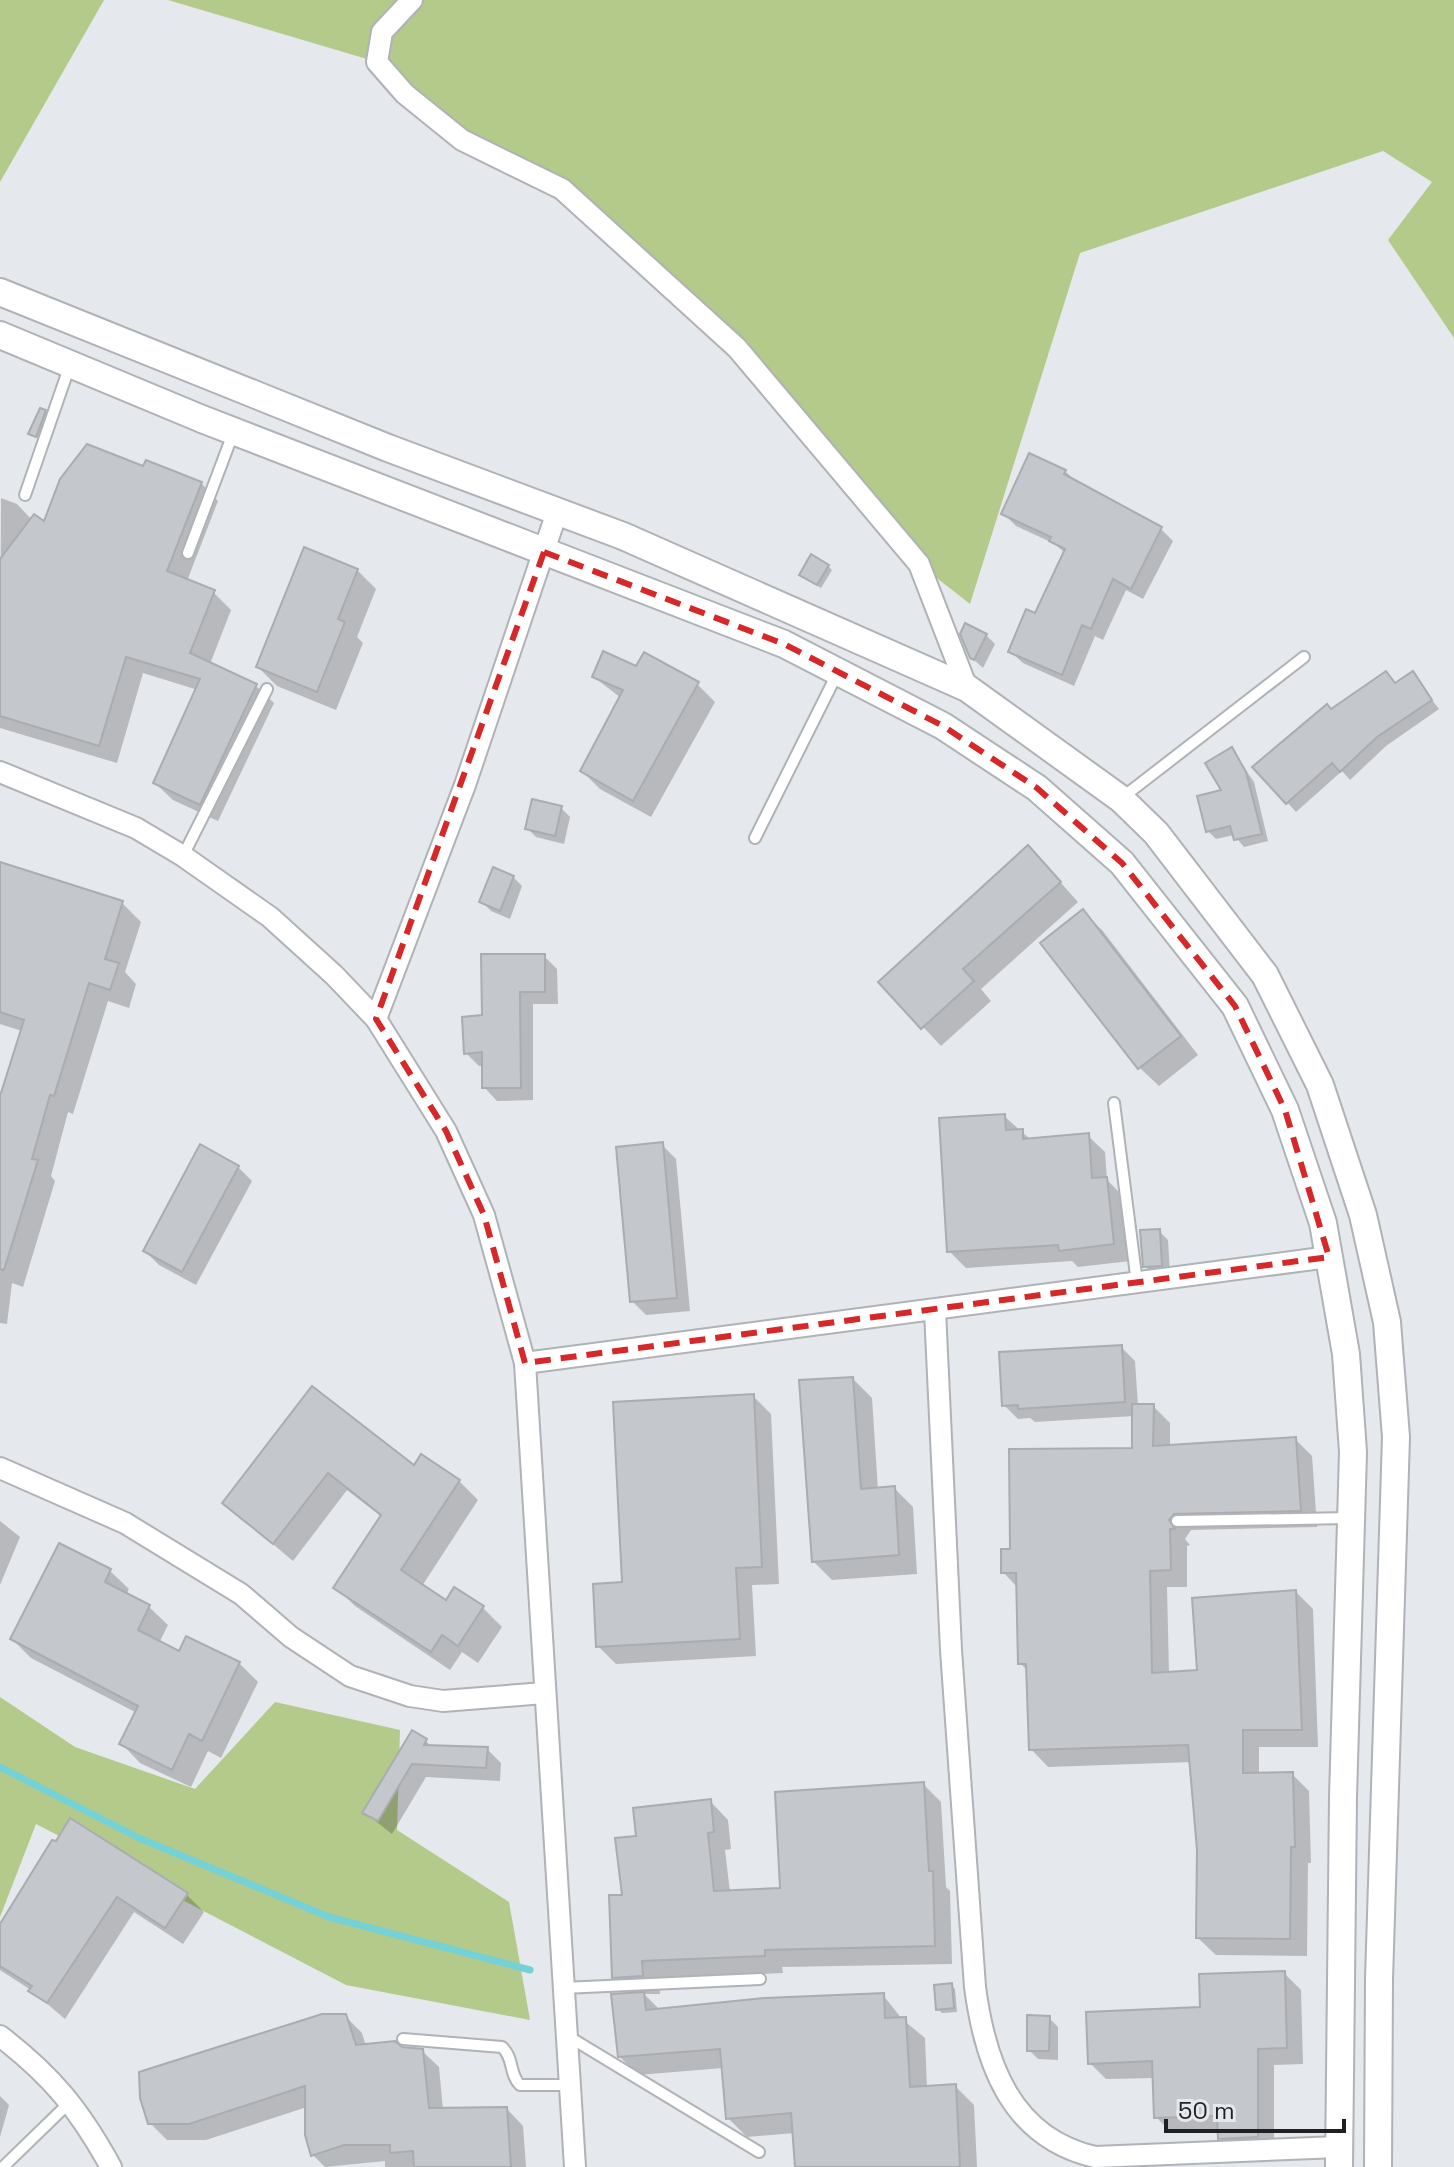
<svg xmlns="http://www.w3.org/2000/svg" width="1454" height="2167" font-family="'Space Grotesk',sans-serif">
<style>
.green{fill:#b3ca8a}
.shadow{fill:#0003}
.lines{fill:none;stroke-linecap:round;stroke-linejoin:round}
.stream{stroke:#74d2d6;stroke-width:7}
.building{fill:#c4c7cb;stroke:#a9acb0;stroke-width:2}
.service-casing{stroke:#afb2b6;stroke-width:14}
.minor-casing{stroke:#afb2b6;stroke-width:24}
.tertiary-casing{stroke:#afb2b6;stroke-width:30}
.service{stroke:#fff;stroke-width:10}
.minor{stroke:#fff;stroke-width:20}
.tertiary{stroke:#fff;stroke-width:26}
.marked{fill:none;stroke:#d62828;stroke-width:6;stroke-dasharray:16 10;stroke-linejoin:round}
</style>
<rect width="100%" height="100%" fill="#e5e8ec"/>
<!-- green -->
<g class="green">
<path d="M0 0H104L0 182Z"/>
<path d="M168 0H1454V338L1388 240 1432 182 1383 151 1080 253 970 604 919 564 737 348 562 189 462 140 377 62Z"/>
<path d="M0 1697 75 1747 195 1789 275 1702 400 1730 397 1830 509 1902 530 2020 346 1985 36 1824 0 1917Z"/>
</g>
<!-- shadow -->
<g class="shadow">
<path d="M45 412 49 416 40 440 31 433Z"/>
<path d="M144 468 201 483 218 501 187 581 213 592 231 610 210 664 256 686 274 703 218 821 173 800 155 783 198 690 143 673 117 763 0 728 1 498 17 504 32 520 45 525Z"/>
<path d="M1065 471 1078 484 1161 529 1173 541 1143 599 1126 590 1103 640 1095 636 1074 686 1023 663 1010 651 1036 616 1065 553 1055 544 1016 526 1004 514Z"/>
<path d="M828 566 832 570 821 588 806 579Z"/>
<path d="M357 570 376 589 357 637 363 643 336 710 277 686 258 667Z"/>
<path d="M986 635 995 644 983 668 971 657Z"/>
<path d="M637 669 697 684 715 702 651 817 600 789 582 771 621 698 594 677Z"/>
<path d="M1386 674 1397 685 1412 674 1439 709 1386 746 1350 780 1342 771 1296 812 1255 767Z"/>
<path d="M1232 750 1254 782 1268 841 1244 847 1234 835 1216 839 1208 831 1224 791Z"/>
<path d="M561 808 570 817 564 844 536 837 527 828Z"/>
<path d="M0 864 122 903 141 922 125 972 136 984 129 1008 108 1001 73 1114 68 1112 51 1176 55 1181 23 1287 12 1283 7 1324 0 1323V1096L22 1031 0 1024Z"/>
<path d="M1046 866 1078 902 981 989 991 1001 941 1046 881 982Z"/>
<path d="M513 877 522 886 510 919 491 911 482 902Z"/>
<path d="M1083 912 1102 930 1198 1055 1159 1086 1140 1068Z"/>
<path d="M544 956 557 969 558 1004H533V1100L497 1101 484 1087V1066H479L466 1053 484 1017Z"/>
<path d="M1004 1116 1031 1140 1088 1136 1105 1152 1107 1180 1123 1196 1130 1261 1078 1267 1072 1261 966 1268 949 1251Z"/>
<path d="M662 1145 676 1159 690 1311 646 1315 632 1301Z"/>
<path d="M238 1167 252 1181 196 1285 159 1265 145 1251Z"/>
<path d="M1159 1231 1168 1240 1170 1274 1154 1276 1145 1266Z"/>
<path d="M1121 1347 1135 1361 1138 1406H1153L1170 1423V1447L1295 1439 1312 1456 1317 1527 1191 1530 1185 1539 1190 1545 1187 1546V1587H1167L1169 1674 1199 1672 1296 1592 1313 1609 1318 1747H1259V1775L1292 1774 1309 1791 1311 1863H1308L1307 1956 1216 1955 1198 1938 1199 1850 1192 1762 1048 1767 1031 1749 1028 1671 1020 1663 1018 1588 1003 1572 1012 1551 1134 1450V1416L1035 1422 1030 1418 1018 1419 1004 1405Z"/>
<path d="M853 1379 872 1398 878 1490 894 1488 913 1507 917 1574 832 1580 813 1561Z"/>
<path d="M313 1389 414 1468 459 1481 478 1500 422 1586 447 1602 455 1590 483 1608 502 1627 478 1663 462 1652 450 1670 355 1606 336 1587 382 1517 347 1490 293 1561 224 1503Z"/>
<path d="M753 1396 771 1414 779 1584 752 1585 756 1656 616 1664 598 1646 624 1584Z"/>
<path d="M0 1521 20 1537 0 1585Z"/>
<path d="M110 1571 129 1589 126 1595 149 1607 168 1625 159 1643 180 1654 239 1663 258 1682 221 1758 208 1751 191 1787 140 1763 122 1744 137 1713 31 1658 12 1639Z"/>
<path d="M426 1741 432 1747 487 1749 501 1763 500 1781 426 1777 392 1834 364 1812Z"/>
<path d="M923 1784 941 1802 946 1887 950 1891 952 1964 782 1967 783 1973 659 1979 660 1994H644L660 2010 883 1995 902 2019 925 2038 927 2088 955 2086 974 2105 977 2167H797L795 2133 747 2137 728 2118 723 2068 638 2075 619 2056 632 1995 614 1977 624 1896 638 1838 710 1801 728 1820 731 1849 725 1850 730 1892 783 1890Z"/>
<path d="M70 1821 187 1895 204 1912 183 1944 134 1912 65 2019 31 1990 0 1970V1928Z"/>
<path d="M1284 1973 1301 1990 1303 2064 1274 2065V2153L1237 2155 1220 2138V2132L1172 2133 1156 2117 1154 2078 1106 2079 1090 2063Z"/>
<path d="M951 1985 955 1989 957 2012 942 2013 938 2009Z"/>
<path d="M345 2016 362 2033 366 2046 422 2051 439 2067 443 2110 507 2109 523 2126 526 2167H385V2161L325 2167 313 2155 307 2107 206 2140H167L150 2123Z"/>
<path d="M1049 2018 1058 2027V2060L1038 2059 1029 2050Z"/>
<path d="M0 2096 9 2105 0 2137Z"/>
</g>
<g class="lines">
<!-- stream -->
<path class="stream" d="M0 1767 139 1838 329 1917 530 1970"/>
</g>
<!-- building -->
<g class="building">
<path d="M40 408 46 410 36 437 28 434Z"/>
<path d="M87 444 143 466 146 460 202 482 167 571 215 590 190 653 257 684 200 805 153 783 200 679 126 657 99 746 0 716V559L34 514 44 521 60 479Z"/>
<path d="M1029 453 1066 470 1064 474 1162 527 1131 589 1113 579 1091 629 1082 625 1062 675 1008 652 1026 609 1035 613 1065 549 1049 541 1051 537 1001 514Z"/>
<path d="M304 547 358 569 338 619 345 622 317 692 256 667Z"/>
<path d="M811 554 829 565 817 585 799 575Z"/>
<path d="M965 623 987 634 974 660 970 658 960 634Z"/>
<path d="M603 651 636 666 644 652 699 682 633 801 580 771 623 690 592 677Z"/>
<path d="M1386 671 1395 683 1413 671 1432 700 1377 737 1340 772 1332 763 1286 804 1252 767 1327 704 1331 709Z"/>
<path d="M1232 747 1246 772 1262 834 1234 840 1230 826 1206 832 1197 796 1221 790 1205 763Z"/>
<path d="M532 799 562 806 555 836 525 829Z"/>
<path d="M1028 845 1061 882 963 969 974 981 921 1029 878 982Z"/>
<path d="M0 862 123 901 105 959 119 963 110 990 89 983 54 1096 50 1095 32 1159 38 1160 4 1270 0 1269V1096L24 1020 0 1012Z"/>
<path d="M493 867 514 876 500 911 479 902Z"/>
<path d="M1083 909 1181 1036 1138 1069 1040 943Z"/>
<path d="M481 954H545V992H520L521 1088H482V1052L464 1054 462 1017 482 1015Z"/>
<path d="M1005 1114 1006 1130 1023 1129V1139L1089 1133 1092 1178 1107 1177 1114 1244 1059 1251 1058 1245 947 1252 939 1118Z"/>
<path d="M663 1142 677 1298 630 1302 616 1147Z"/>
<path d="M200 1144 239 1166 182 1272 143 1251Z"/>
<path d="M1160 1229 1162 1266 1143 1267 1140 1230Z"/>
<path d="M1122 1345 1125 1402 1018 1409V1405L1002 1406 999 1352Z"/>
<path d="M853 1377 861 1489 895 1486 899 1555 812 1562 799 1380Z"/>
<path d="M312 1386 414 1465 421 1454 460 1480 401 1570 446 1600 454 1587 484 1606 458 1646 442 1635 431 1652 333 1588 381 1515 328 1473 273 1544 222 1503Z"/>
<path d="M754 1394 762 1567 736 1568 740 1639 596 1647 593 1584 622 1582 613 1402Z"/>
<path d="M1132 1404H1154L1153 1446 1296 1437 1301 1511 1174 1514 1169 1520 1175 1529H1170L1171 1570 1150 1571 1152 1673 1197 1670 1192 1598 1296 1590 1302 1730H1243V1773L1293 1772 1295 1847H1291L1290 1939 1196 1938 1197 1850 1188 1745 1029 1750 1026 1664H1018L1016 1573H1001V1549H1010L1009 1449 1132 1448Z"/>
<path d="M59 1543 111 1569 105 1582 150 1605 138 1630 179 1651 186 1636 240 1662 202 1741 189 1734 172 1770 119 1744 138 1706 10 1639Z"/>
<path d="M412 1730 427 1739 424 1745 488 1747 486 1768 412 1764 378 1821 362 1813Z"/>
<path d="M924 1782 929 1871H933L935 1946 765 1950V1956L642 1961 643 1976 612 1978 609 1895H622L615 1838 636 1836 633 1808 711 1799 714 1832 708 1833 714 1891 780 1888 775 1792Z"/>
<path d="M70 1818 188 1893 165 1928 117 1897 47 2003 28 1991 32 1986 0 1966V1924L52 1840 56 1841Z"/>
<path d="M1285 1971 1287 2048 1258 2049V2137L1218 2139 1217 2116 1154 2118 1152 2061 1088 2064 1086 2012 1200 2007 1199 1974Z"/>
<path d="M952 1983 954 2008 936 2010 934 1985Z"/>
<path d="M644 1992 646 2010 765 1998 884 1993 885 2018 906 2017 910 2087 956 2084 960 2167H795L791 2113 726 2119 720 2049 618 2057 611 1994Z"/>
<path d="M322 2014H346L356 2045 395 2041 402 2047 423 2049 429 2108 507 2107 511 2167H414L413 2151 390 2153V2145H344L311 2156 305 2135V2086L189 2124H148L140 2098 139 2072Z"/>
<path d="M1027 2015 1050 2016 1049 2051H1027Z"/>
</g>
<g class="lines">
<!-- service casing -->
<g class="service-casing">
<g id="service">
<path d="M25 495 70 365"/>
<path d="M188 553 234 431"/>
<path d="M1123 797 1304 657"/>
<path d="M755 838 837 674"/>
<path d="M183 856 267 689"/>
<path d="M1114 1103 1137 1283"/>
<path d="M1177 1521 1349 1518"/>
<path d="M563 1988 760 1979"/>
<path d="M566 2035 759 2152"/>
<path d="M403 2039 502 2047C514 2058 509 2074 520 2085H570"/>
<path d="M3 2167 70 2102"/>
</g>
</g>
<!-- minor casing -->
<g class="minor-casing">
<g id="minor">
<path d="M412 0 382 32 377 62 405 94 462 140 562 189 737 348 919 564 967 688"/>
<path d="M0 772 136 828 183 856 270 917 334 975 376 1019 446 1131 484 1215 525 1363 575 2167"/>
<path d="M376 1019 465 785 557 512"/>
<path d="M935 1311 951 1650 975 1987C985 2063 1011 2138 1095 2157L1339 2147"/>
<path d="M525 1363 1329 1257"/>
<path d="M0 1468 125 1523 241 1594 291 1637 350 1676 410 1696 443 1701 544 1693"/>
<path d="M0 2036C52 2076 79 2109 111 2167"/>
</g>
</g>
<!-- tertiary casing -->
<g class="tertiary-casing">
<g id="tertiary">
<path d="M0 292 388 448 623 536 967 688 1121 799 1156 833 1265 975 1320 1085 1363 1215 1387 1322 1396 1437 1379 1979 1378 2167"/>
<path d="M0 335 202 419 784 644 943 726 1037 788 1122 863 1235 1006 1285 1110 1323 1223 1346 1354 1353 1452 1343 1797 1339 2167"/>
</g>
</g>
<!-- service -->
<use href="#service" class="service"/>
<!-- minor -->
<use href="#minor" class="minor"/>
<!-- tertiary -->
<use href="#tertiary" class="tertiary"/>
</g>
<!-- marked area -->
<path class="marked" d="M544 552 784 644 943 726 1037 788 1122 863 1235 1006 1285 1110 1329 1257 525 1363 484 1215 446 1131 376 1019Z"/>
<!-- scale -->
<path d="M1166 2119v12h178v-12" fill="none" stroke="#1f2022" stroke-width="4"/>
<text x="1178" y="2119" font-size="24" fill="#1f2022" stroke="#e5e8ec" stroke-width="6" paint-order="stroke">50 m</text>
</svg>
